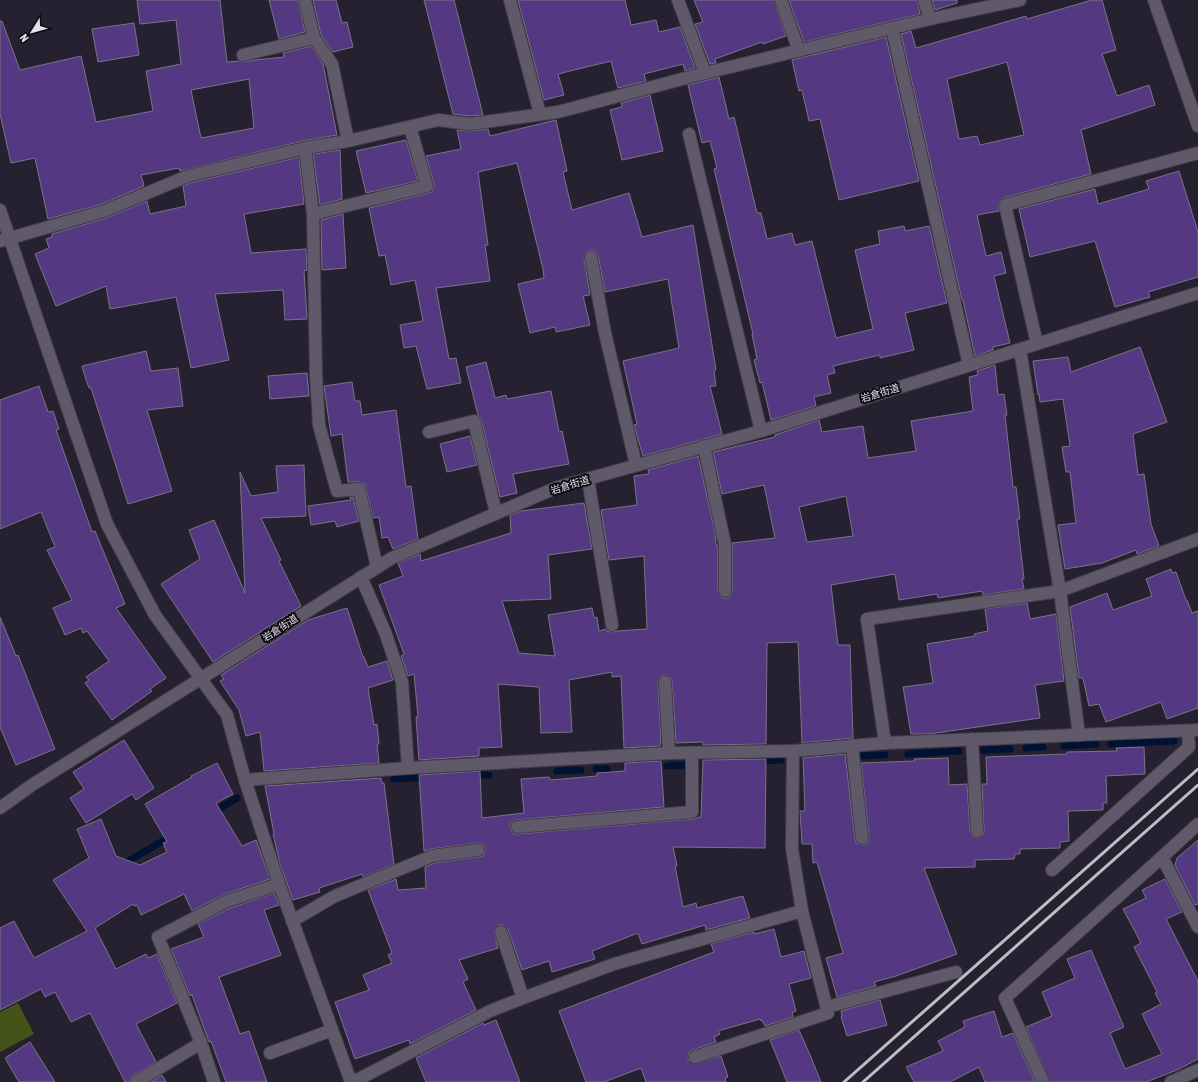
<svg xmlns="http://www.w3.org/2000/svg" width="1198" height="1082" font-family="'Asap Condensed','Noto Sans JP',sans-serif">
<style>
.green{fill:#455319}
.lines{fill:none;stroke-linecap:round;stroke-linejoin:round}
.stream{stroke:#001132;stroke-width:7}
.building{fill:#543982;stroke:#797486;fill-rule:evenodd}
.lane-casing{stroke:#423e4a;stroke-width:14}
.street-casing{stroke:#423e4a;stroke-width:14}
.secondary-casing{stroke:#423e4a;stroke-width:14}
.lane{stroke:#5f596a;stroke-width:12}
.street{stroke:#5f596a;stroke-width:12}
.secondary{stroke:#5f596a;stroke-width:12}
.rail{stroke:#bfbcc7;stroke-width:3}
.labels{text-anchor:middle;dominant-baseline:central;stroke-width:4;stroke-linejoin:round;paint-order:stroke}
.street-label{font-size:10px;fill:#e4e1eb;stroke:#0e0c12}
</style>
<rect width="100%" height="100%" fill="#262130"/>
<!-- green -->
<path class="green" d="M18 1003 34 1034 0 1052V1012Z"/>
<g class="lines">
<!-- stream -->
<g class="stream">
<path d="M1111 744 1174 741"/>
<path d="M1064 746 1096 744"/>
<path d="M1026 748 1043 747"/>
<path d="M983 750 1010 749"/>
<path d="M908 754 959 751"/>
<path d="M861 756 885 755"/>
<path d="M758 761 781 760"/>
<path d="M667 766 685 765"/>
<path d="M596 769H607"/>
<path d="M557 771 581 770"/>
<path d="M472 775H489"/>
<path d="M394 779 427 777"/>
<path d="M212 813 237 798"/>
<path d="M125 863 173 835"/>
</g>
</g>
<!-- building -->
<g class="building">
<path d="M137 0H220L227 62 239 61 244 62 255 60 284 57 283 53 311 46 323 64 337 135 303 141 180 171 179 168 141 175 144 186 102 204 48 219 35 158 11 163 0 114V21H2L20 70 81 56 96 122 153 111 146 71 181 64 176 20 140 24ZM249 79 254 128 201 138 191 90Z"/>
<path d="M269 0H298L305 32 279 39Z"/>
<path d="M313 0H336L342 23 347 22 353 47 333 52 321 35Z"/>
<path d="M424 0H454L483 115 470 116 453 114Z"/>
<path d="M518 0H625L631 25 656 20 659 32 680 27 695 68 685 71 683 64 644 74 646 81 618 88 611 61 558 74 564 95 544 100Z"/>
<path d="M694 0H774L786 36 763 44 762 42 715 59 716 63 710 64 695 24 703 22Z"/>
<path d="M789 0H917L920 14 804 42Z"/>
<path d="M932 0H957V3L935 10Z"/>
<path d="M1092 0H1102L1116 50 1102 54 1117 96 1149 85 1155 105 1081 130 1091 174 1003 198 998 203 999 211 977 215 986 256 1001 252 1006 273 994 276 1010 343 993 347V350L975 356 963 300H962L901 34 911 31 916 48 1026 16 1027 19ZM1007 62 1024 135 980 145 977 136 959 139 947 79Z"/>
<path d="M134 23 139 55 98 62 92 29Z"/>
<path d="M886 37 919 181 839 200 820 119 809 121 802 90 799 91 792 60Z"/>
<path d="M719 77 729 119 734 117 757 213H761L767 239 792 233 795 245 812 241 836 338 873 329 855 250 880 244 878 231 904 226 905 231 929 226 947 303 905 313 914 350 880 358V355L833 366 835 373 827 375 831 393 814 397 816 406 771 420 762 382 760 383 754 360 757 359 752 334H753L714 169 717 168 710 141 702 143 688 85Z"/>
<path d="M650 95 663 151 622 160 610 110 622 107 621 103Z"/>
<path d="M556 120 567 171 563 172 572 210 629 193 642 237 693 225 716 370 714 371 716 386H710L722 434 643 456 634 425 637 424 623 361 679 348 668 279 605 292 598 255 594 250H589L586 252 584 258 590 295 583 296 590 325 556 332 555 327 530 333 518 284 544 278 543 269 517 163 478 172 488 245H485L490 281 436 288 449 359 456 358 461 383 427 389 416 346 404 348 400 325 423 321 415 280 391 285 385 255 379 256 369 208 432 192 434 188V184L426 156 461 149 457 130 471 131 488 129 490 136Z"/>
<path d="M406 140 418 181 366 193 356 151Z"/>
<path d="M340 150 342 199 320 205 313 154Z"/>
<path d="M299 157 304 204 244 214 251 253 306 249 307 270 304 271 307 319 285 320 283 290 215 294 229 360 191 368 176 297 110 309 106 286 56 306 35 254 49 248 46 239 52 237V234L106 218 147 201 150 214 186 206 183 186 190 183Z"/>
<path d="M1179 171 1198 232V277L1148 292 1150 297 1115 307 1095 241 1030 257 1019 209 1095 189 1098 204 1149 189 1146 181Z"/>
<path d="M343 214 346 268 322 270 321 220Z"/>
<path d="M1140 347 1167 422 1133 434 1138 475 1144 474 1151 524 1159 546 1137 554 1136 550 1102 563 1065 569 1058 525 1076 523 1070 472H1066L1062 447 1070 446 1063 399 1040 402 1039 394 1038 395 1033 361 1068 357 1071 372Z"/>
<path d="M146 351 151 371 178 368 183 406 147 410 172 491 128 504 91 388H89L86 380 82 366Z"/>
<path d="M486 362 495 398 506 395 507 399 551 391 559 432 562 431 569 464 513 474 517 493 500 497 481 419 478 415 466 367Z"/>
<path d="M995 365 998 395 1004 394 1007 415H1005L1013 487H1016L1020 519H1017L1024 579H1022L1024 589 983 595 982 591 938 598 937 594 899 600 895 574 831 585 838 645H850L853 738 802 743 798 642 767 643 766 744 703 745V742L676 743 672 682 671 678 665 675 661 676 658 682 661 743H660V746L624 748 621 676 612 677V672L569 680 572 732 541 733 539 687 498 684 502 747 479 748V756L419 760 416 717H418L414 674 408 676 401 656 404 654 379 585 403 576 398 563 420 554 421 561 511 533 510 515 521 511 584 503 592 549 548 555 551 599 502 601 519 653 555 656 548 615 592 608 594 618 597 617 599 631 606 629 607 631 613 632 617 631 647 629 644 556 609 560 601 510 637 505 634 476 649 474 648 470 698 456 715 532 716 545 718 546V591L722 598H728L731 595 732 591V543L775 538 764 485 722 494 713 452 775 437V435L819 420 822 432 863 426 868 458 916 451 911 421 973 411 969 377 978 375 977 371ZM846 496 853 536 807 542 799 507Z"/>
<path d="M307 373 309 396 270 399 268 376Z"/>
<path d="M352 382 355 401H360L362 415 396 410 406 487 411 486 418 539 393 549 388 537 382 538 379 517 373 518 365 484 359 482H348L342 434 331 436 324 386Z"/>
<path d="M39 386 48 412 53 411 59 429 56 430 92 532 95 531 125 604 116 608 166 678 150 689 152 691 112 720 85 683 89 680 86 677 109 661 87 631 83 633 81 628 65 635 53 608 72 600 47 550 55 547 41 512 0 529V400Z"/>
<path d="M470 436 477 465 447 472 440 444Z"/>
<path d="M304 465 306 516 261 518 281 560 279 561 301 606 213 662 161 584 200 559 189 530 214 520 245 593 240 472 251 496 278 492 276 466Z"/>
<path d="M350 497H353L359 521 337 527 335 521 311 525 308 506 351 500Z"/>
<path d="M1171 569 1172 573 1176 572 1186 600H1187L1192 613 1198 611V708L1167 719 1161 702 1106 722 1099 704 1089 706 1083 678H1079L1070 607 1107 593 1113 610 1152 596 1146 579Z"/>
<path d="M1027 603 1030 619 1056 614 1064 681 1035 685 1040 718 929 734H911L903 687 933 683 927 644 975 636 974 634 988 631 985 609Z"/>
<path d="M347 608 363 657H364L368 667 387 661 393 680 368 688 374 725 377 724 379 744H377L379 763 264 771 260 732 246 736 239 710 220 681 224 679 221 675 308 620Z"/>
<path d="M0 617 16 656 18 655 55 749 16 765 0 727Z"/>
<path d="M124 740 154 788 136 800 132 794 86 823 70 798 84 789 73 772Z"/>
<path d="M1144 747 1145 774 1106 776 1107 803H1103V810L1068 811 1069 841 1060 842V848L1020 849V854H1015L1014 859 975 860V867L924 868 957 954 896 976 874 982 876 986 837 997 826 958 843 953 817 862 813 863 812 844H802L800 811H805L803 758 845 754 855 839 856 843 862 845 867 844 869 837 861 763 915 761 914 759 948 758 949 785 967 784 970 832 973 837 978 838 983 835 984 831 982 784H987L986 757 1067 754V752L1117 751 1116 748Z"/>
<path d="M766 759 765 848 673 847 677 866H675L683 907 696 903 697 908 743 896 750 918 706 930 705 925 642 944 638 933 592 951 595 959 552 972 549 961 522 970 508 929 503 925H498L494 931 498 948 459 960 468 979 463 982 476 1010 410 1044 409 1040 355 1059 335 1002 369 990 363 975 392 963 388 955 392 953 368 890 396 879 398 890 426 888 425 867 434 863 479 857 483 856 485 852V849L484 845 477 843 431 849 424 851 419 775 480 771 482 818 524 813 521 779 549 777 550 780 597 776V773L625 771V763L661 761 664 807 516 820 510 823V828L513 834H518L693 819 701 817 703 760Z"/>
<path d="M217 763 233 794 216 803 242 846 256 840 270 879 225 894 192 911 184 894 141 915 137 905 134 906 133 904 95 928 116 969 146 954 148 958 157 954 177 1003 136 1024 156 1062 132 1076 129 1082H125L90 1013 71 1022 55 992 45 997 41 989 0 1010V928L14 921 34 958 87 931 53 880 89 858 77 829 101 819 116 856 140 865 167 852 163 843 167 842 145 804 192 777 191 776Z"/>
<path d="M381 778 382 783H384L394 864 363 877 362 874 319 888 320 892 293 900 280 864 273 834H274L265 786Z"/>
<path d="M1198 840V904L1195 905 1175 865 1177 858Z"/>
<path d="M1165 879 1182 912 1166 919 1198 981V1059L1177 1070 1146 1082H1050L1026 1027 1052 1016 1042 992 1075 978 1067 959 1091 950 1124 1027 1110 1033 1125 1069 1162 1054 1142 1014 1161 1004 1155 993 1157 992 1134 947 1141 943 1123 909 1146 898 1142 890Z"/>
<path d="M274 893 279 905 264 910 281 955 219 977 240 1034 249 1031 267 1082H226L211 1041 209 1042 192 995 190 996 171 949 204 937 198 924 230 908Z"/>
<path d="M774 929 781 957 804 951 811 978 789 984 796 1011 792 1013 793 1017 765 1026 762 1020 761 1021 760 1019 718 1031 720 1034 714 1037 716 1042 693 1050 689 1052 688 1060 694 1064 721 1056 728 1077 725 1078 726 1082H646L641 1068 604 1082H586L559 1011 714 952 711 944 754 932V934Z"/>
<path d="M880 1000 887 1025 847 1036 841 1017 842 1016 841 1011Z"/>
<path d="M994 1011 1002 1037 1013 1033 1035 1082H985L979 1067 950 1082H914L906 1067 943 1051 938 1041 965 1027 963 1021Z"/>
<path d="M496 1020 520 1082H426L416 1058 483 1023 484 1025Z"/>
<path d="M799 1030 810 1055 821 1082H787L770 1040Z"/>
<path d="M30 1042 55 1082H19L5 1058Z"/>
<path d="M162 1075 166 1082H151Z"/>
</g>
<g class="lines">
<!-- lane casing -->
<g class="lane-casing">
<g id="lane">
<path d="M510 0 540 114"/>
<path d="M781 0 799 51"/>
<path d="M243 55 314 38"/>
<path d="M429 432 474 421 496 513"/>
<path d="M704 446 725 545V591"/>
<path d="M588 479 612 625"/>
<path d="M665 682 669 753"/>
<path d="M972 739 977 831"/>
<path d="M852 745 862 838"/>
<path d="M517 827 692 812V753"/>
<path d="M501 932 523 998"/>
<path d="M270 1053 332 1030"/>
<path d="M136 1082 201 1043"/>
</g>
</g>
<!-- street casing -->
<g class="street-casing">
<g id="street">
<path d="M305 0 314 38 332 64 348 141"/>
<path d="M678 0 705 73"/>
<path d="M924 0 930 19"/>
<path d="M1154 0 1198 126"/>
<path d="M892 28 969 365"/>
<path d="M689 134 761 431"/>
<path d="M305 148 313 214 316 375 319 425 337 491 359 489 377 567"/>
<path d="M313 214 427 186 410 127"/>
<path d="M0 241 104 211 188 176 305 148 348 141 438 120 470 124 558 112 705 73 930 19 1020 0"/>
<path d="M591 257 605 333 636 465"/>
<path d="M1037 344 1005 205 1198 153"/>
<path d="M1020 350 1060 591 1079 735"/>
<path d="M361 577 385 632 402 682 408 768"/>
<path d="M201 679 227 715 245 780 279 884 351 1082"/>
<path d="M885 743 1198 730"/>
<path d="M245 780 408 768 669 753 793 751"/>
<path d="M0 808 32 785 392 558 558 487 761 431 1198 293"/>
<path d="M1198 824 1162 857 1198 927"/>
<path d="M1052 870 1189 747 1188 731"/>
<path d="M292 921 335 896 432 856 478 850"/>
<path d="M827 1007 956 972"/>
<path d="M695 1057 828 1013 802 911"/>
<path d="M214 1082 201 1043 158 937 227 901 279 884"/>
<path d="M353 1082 490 1011 523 998 614 964 802 911 792 849 793 751 885 743 867 619 1060 591 1198 539"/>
<path d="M1043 1082 1005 998 1162 857"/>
<path d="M1171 1082 1198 1070"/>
</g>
</g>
<!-- secondary casing -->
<g class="secondary-casing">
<path id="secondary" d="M0 210 107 524 155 615 201 679"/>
</g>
<!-- lane -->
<use href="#lane" class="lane"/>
<!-- street -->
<use href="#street" class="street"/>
<!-- secondary -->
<use href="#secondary" class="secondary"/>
<!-- rail -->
<g class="rail">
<path d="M844 1082 1198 769"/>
<path d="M863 1082 1198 785"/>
</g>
</g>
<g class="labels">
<!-- street labels -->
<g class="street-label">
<text transform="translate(880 393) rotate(-17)">岩倉街道</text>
<text transform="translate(570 485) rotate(-17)">岩倉街道</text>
<text transform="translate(280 628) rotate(-33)">岩倉街道</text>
</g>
</g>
<!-- north arrow -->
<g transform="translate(32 32) rotate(233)" stroke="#0e0c12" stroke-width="3" paint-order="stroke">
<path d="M0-3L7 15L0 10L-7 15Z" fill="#e4e1eb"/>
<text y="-6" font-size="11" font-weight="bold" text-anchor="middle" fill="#e4e1eb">N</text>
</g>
</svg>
